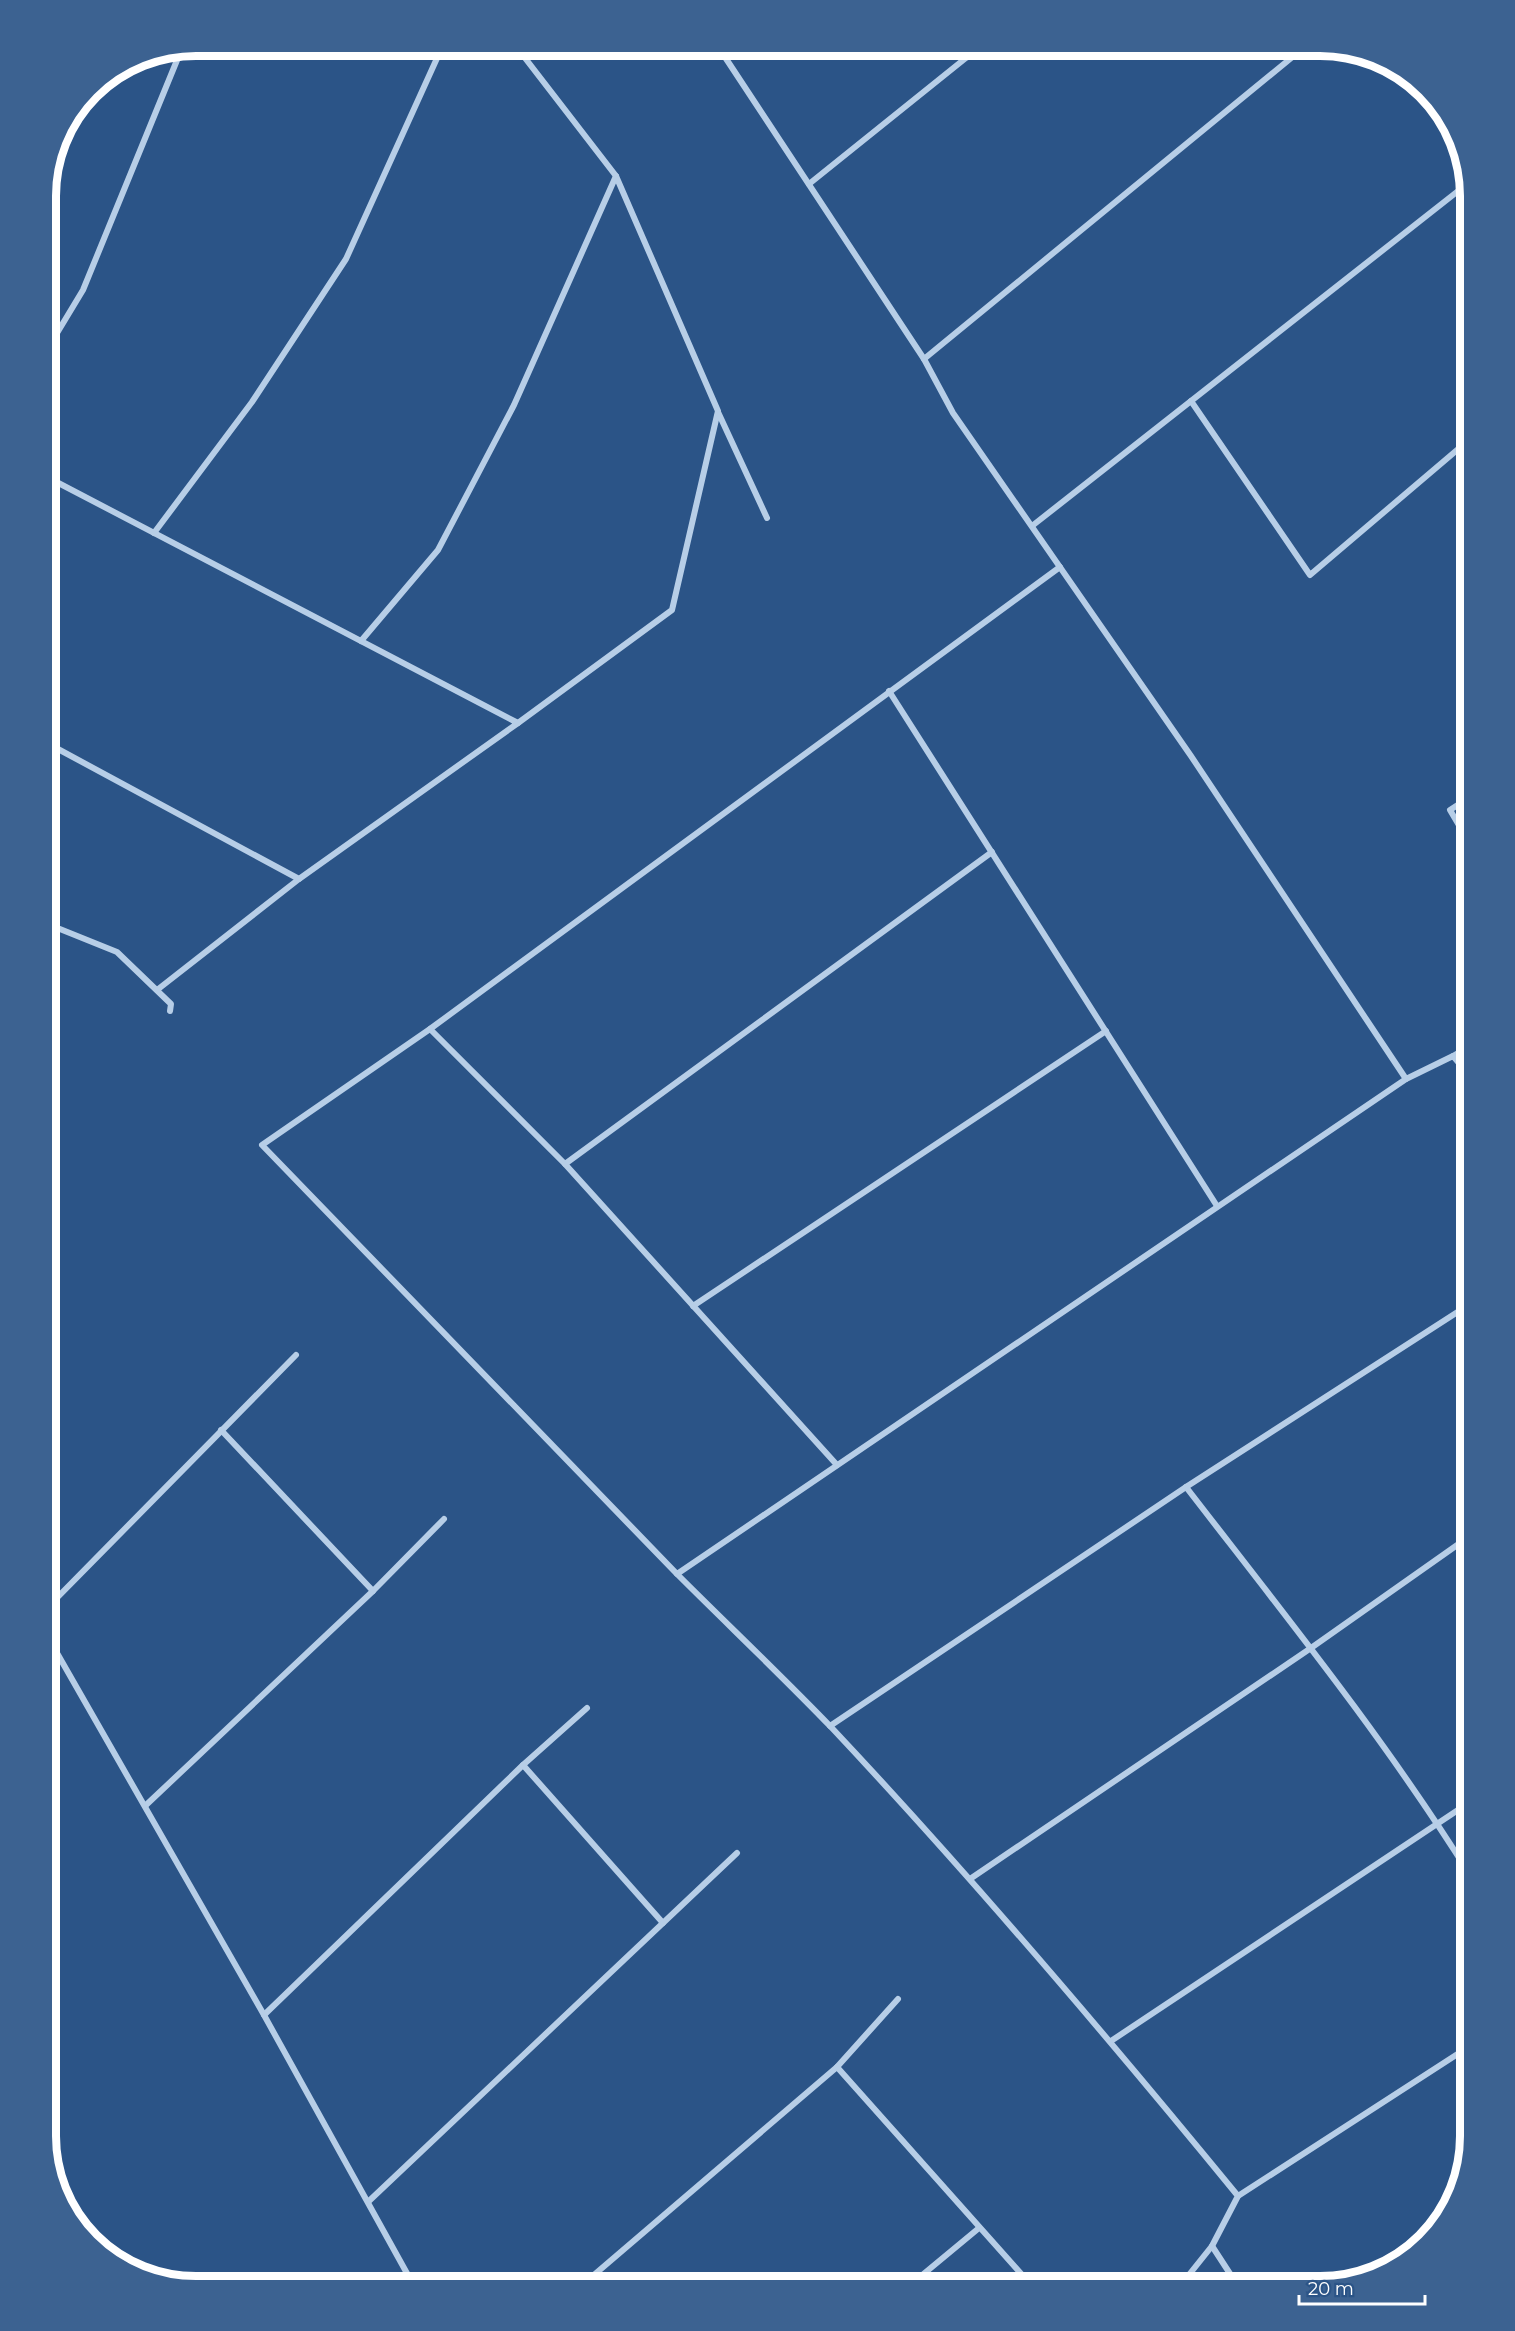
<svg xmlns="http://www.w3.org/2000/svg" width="1515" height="2331" font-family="Montserrat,sans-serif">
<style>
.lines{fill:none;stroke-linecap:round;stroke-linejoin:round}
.street{stroke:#b7cee7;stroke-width:6}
.rim{fill:none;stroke:#fff;stroke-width:8}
</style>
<rect width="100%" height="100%" fill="#2b5487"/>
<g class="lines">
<!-- street -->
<g class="street">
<path d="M515 45 616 176 718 411 672 610 518 723"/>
<path d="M717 45 924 359 953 413 1191 756 1406 1079 1453 1056 1470 1076"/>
<path d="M961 45 968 57"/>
<path d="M809 184 982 45"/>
<path d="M45 353 83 290 182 48"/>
<path d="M924 359 1307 45"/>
<path d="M1191 401 1310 575 1470 439"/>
<path d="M718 412 767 518"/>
<path d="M1032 526 1467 184"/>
<path d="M154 533 252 402 346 259 443 45"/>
<path d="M1060 567 430 1029 262 1145 677 1574 1406 1079"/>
<path d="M361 641 438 550 514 405 616 176"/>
<path d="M889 691 1217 1206"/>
<path d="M45 742 299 879 518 723 45 476"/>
<path d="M1470 844 1450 810 1470 797"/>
<path d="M45 923 117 952 171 1004 170 1011"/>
<path d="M157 990 299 879"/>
<path d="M430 1029 565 1164 837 1465"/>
<path d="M1453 1056 1470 1046"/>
<path d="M565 1164 992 852"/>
<path d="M693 1306 1106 1031"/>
<path d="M221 1430 373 1591"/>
<path d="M1186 1487C1284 1614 1385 1739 1470 1875"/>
<path d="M677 1574C728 1625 781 1675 831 1727 973 1878 1107 2036 1238 2196L1212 2246 1180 2286"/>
<path d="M45 1610 296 1355"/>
<path d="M45 1632 264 2015 414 2286"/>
<path d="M830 1726 1186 1487 1470 1304"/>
<path d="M523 1765 587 1708"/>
<path d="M145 1806 373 1591 444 1519"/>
<path d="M970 1879 1311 1648 1470 1536"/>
<path d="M264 2015 523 1765 663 1923"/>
<path d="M1111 2041 1470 1802"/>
<path d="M837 2067 898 1999"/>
<path d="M1238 2196 1470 2046"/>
<path d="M369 2201 737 1853"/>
<path d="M1212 2246 1238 2286"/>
<path d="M581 2286 837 2067 1032 2286"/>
<path d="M909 2286 979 2228"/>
</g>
</g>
<!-- crop -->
<path d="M0 0H1515V2331H0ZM196 56H1320A140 140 0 0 1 1460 196V2136A140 140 0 0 1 1320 2276H196A140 140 0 0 1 56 2136V196A140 140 0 0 1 196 56Z" fill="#3c6291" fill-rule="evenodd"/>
<path class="rim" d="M196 56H1320A140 140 0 0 1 1460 196V2136A140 140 0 0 1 1320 2276H196A140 140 0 0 1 56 2136V196A140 140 0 0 1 196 56Z"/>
<!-- scale -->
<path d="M1299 2295v9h126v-9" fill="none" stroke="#ffffff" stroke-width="3"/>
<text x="1308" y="2295" font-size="18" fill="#ffffff" stroke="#2b5487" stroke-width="4.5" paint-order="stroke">20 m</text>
</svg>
